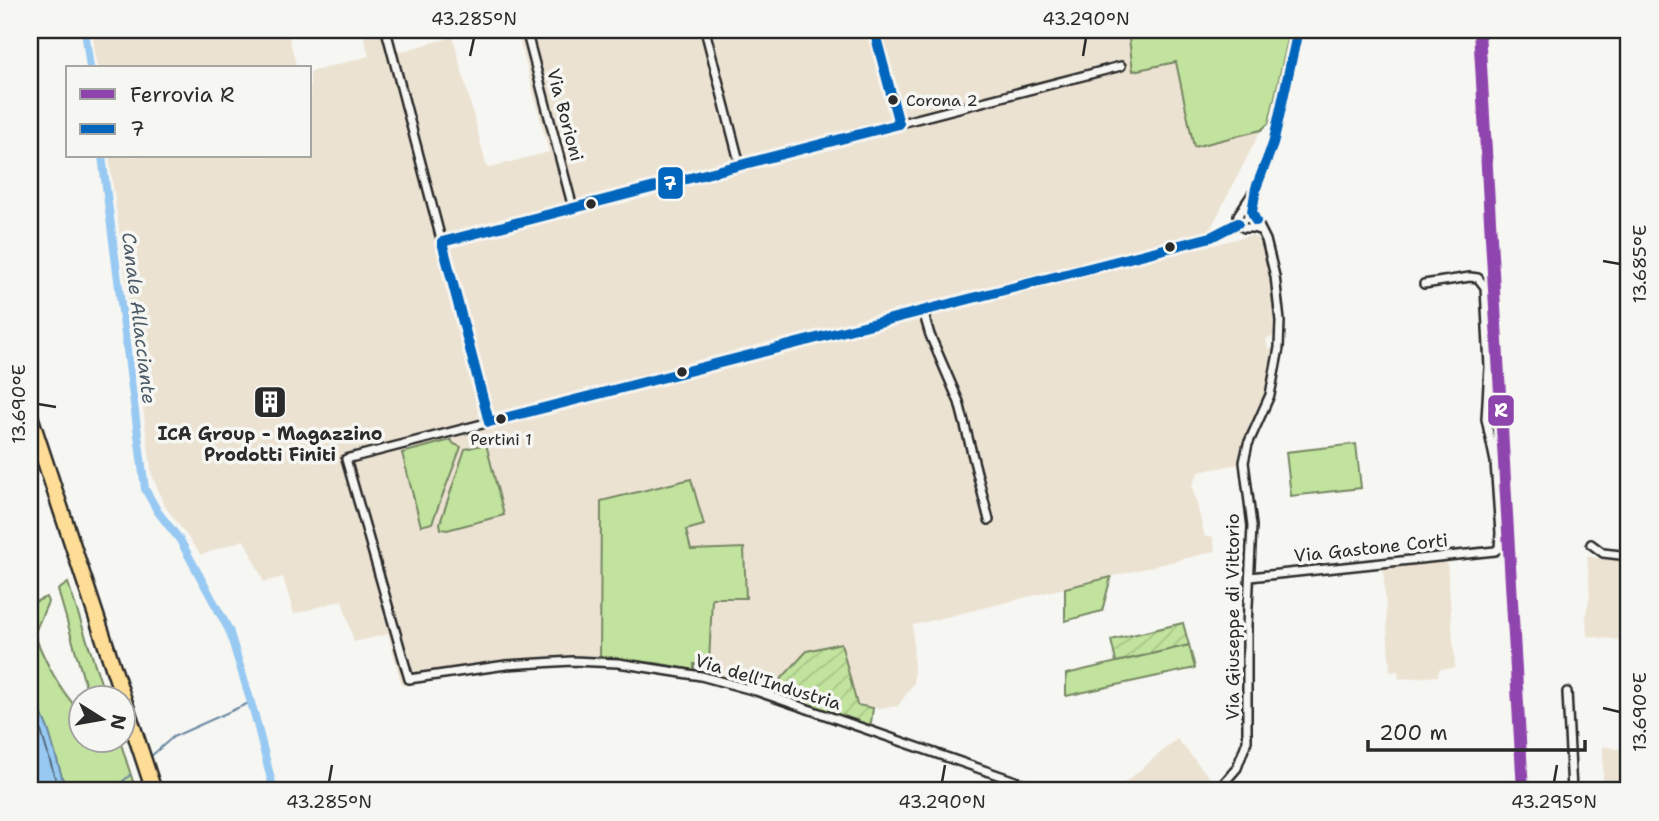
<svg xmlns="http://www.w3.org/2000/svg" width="1659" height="821" font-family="'Shantell Sans',sans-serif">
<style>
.built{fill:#ece2d2}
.grass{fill:#c1e39d;stroke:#768764;stroke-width:2}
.garden{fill:url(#garden-furrows);stroke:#768764;stroke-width:2}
.water{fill:#97c9f3;stroke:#6c8aa3;stroke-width:2}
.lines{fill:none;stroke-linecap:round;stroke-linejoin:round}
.shore{stroke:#566a7b;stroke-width:2}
.stream{stroke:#6c8aa3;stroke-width:2}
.canal{stroke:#97c9f3;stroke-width:8}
.street-casing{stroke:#2b2b2b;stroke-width:12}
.highway-casing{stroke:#2b2b2b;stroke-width:19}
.street{stroke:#f6f6f2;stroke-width:7}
.highway{stroke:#fedd96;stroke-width:14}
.bus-1-casing{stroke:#f6f6f2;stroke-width:16}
.bus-1{stroke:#0065bd;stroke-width:10}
.rail-1-casing{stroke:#f6f6f2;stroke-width:18}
.rail-1{stroke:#8e44ad;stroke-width:12}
.ticks{fill:none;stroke:#2b2b2b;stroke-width:2.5}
.bus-dot{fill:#2b2b2b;stroke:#f6f6f2;stroke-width:2.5}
.labels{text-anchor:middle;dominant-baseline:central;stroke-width:7;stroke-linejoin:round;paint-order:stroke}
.bus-label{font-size:16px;fill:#2b2b2b;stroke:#f6f6f2;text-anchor:start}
.street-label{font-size:18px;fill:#2b2b2b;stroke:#f6f6f2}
.poi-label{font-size:18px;font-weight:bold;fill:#2b2b2b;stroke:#f6f6f2}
.water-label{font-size:19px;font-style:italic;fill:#4b5a67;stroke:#f6f6f2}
.line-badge{stroke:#f6f6f2;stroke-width:2.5}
.badge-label{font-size:19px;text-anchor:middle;font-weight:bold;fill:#fff}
.neatline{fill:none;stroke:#2b2b2b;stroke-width:2.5}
.ticks-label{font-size:18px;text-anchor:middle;fill:#2b2b2b}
</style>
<defs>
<pattern id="garden-furrows" width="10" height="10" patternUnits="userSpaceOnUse" patternTransform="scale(1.75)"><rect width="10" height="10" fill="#c1e39d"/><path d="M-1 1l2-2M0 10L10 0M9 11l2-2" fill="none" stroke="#a6c387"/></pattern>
</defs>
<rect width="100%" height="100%" fill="#f6f6f2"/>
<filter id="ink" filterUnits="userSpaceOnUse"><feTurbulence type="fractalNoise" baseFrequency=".0143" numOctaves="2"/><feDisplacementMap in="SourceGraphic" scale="14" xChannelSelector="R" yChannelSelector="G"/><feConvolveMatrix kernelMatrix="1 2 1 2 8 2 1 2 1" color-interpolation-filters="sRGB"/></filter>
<g filter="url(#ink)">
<!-- built -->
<g class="built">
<path d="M92 30H287L297 68H97Z"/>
<path d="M362 30H392L399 52 453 37 487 168 549 152 517 30H1128L1133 71 1176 62 1195 147 1261 130 1210 230 1213 245 1251 235 1257 238 1264 249 1272 279 1276 335 1266 339 1268 349 1275 348 1270 380 1240 450 1238 464 1199 472 1192 485 1205 537 1212 536 1216 551 913 625 914 683 898 706 879 709 857 705 807 651 769 692 709 674 712 598 743 548 691 550 685 530 704 525 691 479 601 502 600 667H540L508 670 402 686 388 634 354 642 342 600 294 614 283 577 264 582 244 540 201 555 164 505 152 475 109 156H310V72L369 56Z"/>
<path d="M1476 30H1483L1527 791H1519Z"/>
<path d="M1607 554 1629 556V641L1587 636 1586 613 1590 595 1587 556 1603 559Z"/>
<path d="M1447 560 1455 668 1439 669 1438 676 1399 679 1398 671 1390 672 1383 565Z"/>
<path d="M1177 739 1211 779 1196 791H1115Z"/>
<path d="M1603 746 1629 751V791H1603Z"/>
</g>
<!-- grass -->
<g class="grass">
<path d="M1128 30H1290L1269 123 1261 130 1194 147 1176 62 1133 71Z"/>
<path d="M451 440 454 444 461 447 432 523 421 526 402 453Z"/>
<path d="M486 444 504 515 447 530 441 529 440 523 465 449Z"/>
<path d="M1356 444 1361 488 1291 496 1286 452Z"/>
<path d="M691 479 704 525 686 530 691 550 744 548 746 598H712L709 664H694V670L656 663 600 658 601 501Z"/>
<path d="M1111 577 1102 611 1065 621V588Z"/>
<path d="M68 583 106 698H89L58 590Z"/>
<path d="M46 597 48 602 34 634C46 663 59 689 80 712V740L120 741 136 791H66L48 729 30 687V604Z"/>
<path d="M1189 645 1195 668 1066 696V674Z"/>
</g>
<!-- garden -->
<g class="garden">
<path d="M1183 623 1189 645 1116 662 1111 640Z"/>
<path d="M841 643 857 705 873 708 871 723 868 725 769 692 807 651Z"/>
</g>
<!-- water -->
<path class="water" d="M30 687 48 729 66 791H30Z"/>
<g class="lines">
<!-- shore -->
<path class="shore" d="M30 705 41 731 59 791"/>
<!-- stream -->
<g class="stream">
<path d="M150 757 173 737 251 702"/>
<path d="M112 791 130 775"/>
</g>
<!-- canal -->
<g class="canal">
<path d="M85 30 90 68"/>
<path d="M102 156 145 489 158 512 180 540 229 630 255 716 274 791"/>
</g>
<!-- street casing -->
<g class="street-casing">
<g id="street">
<path d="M386 30 489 422"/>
<path d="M526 30 573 208"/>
<path d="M705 30 740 165"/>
<path d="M874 30 899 124"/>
<path d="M1238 223V215L1256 188 1273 144 1298 30"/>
<path d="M1238 223 1244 228H1253L1259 230"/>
<path d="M442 242 1121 66"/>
<path d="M923 311 930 335 959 402 989 520"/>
<path d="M1591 544 1603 553 1629 556"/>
<path d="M1250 577 1495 551 1499 548 1500 533 1495 462 1486 419 1489 367 1485 287 1478 278 1470 277 1424 284"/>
<path d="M1567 692 1572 791"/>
<path d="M1044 791 756 691 701 676 618 663 572 661 506 665 409 679 346 459 1211 237 1238 223"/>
<path d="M1217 791 1237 768 1247 741V626L1252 526 1244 462 1248 444 1270 395 1279 348 1280 321 1275 276 1266 240 1252 212 1256 188"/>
</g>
</g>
<!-- highway casing -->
<g class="highway-casing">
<path id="highway" d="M30 416 154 791"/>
</g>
<!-- street -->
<use href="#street" class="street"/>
<!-- highway -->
<use href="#highway" class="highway"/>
<!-- bus-1 casing -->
<g class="bus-1-casing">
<g id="bus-1">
<path d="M874 30 899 124"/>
<path d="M1256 221 1252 212 1256 188 1273 144 1298 30"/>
<path d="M442 242 899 124"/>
<path d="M442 242 489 422"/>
<path d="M489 422 1211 237 1238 223"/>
</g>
</g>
<!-- bus-1 -->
<use href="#bus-1" class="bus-1"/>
<!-- rail-1 casing -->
<g class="rail-1-casing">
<path id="rail-1" d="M1479 30 1523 791"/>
</g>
<!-- rail-1 -->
<use href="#rail-1" class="rail-1"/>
</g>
</g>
<!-- ticks -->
<path class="ticks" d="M470 56 474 38M1083 56 1086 38M1603 261 1620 264M38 404 56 407M1603 708 1620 712M329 782 332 765M942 782 945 765M1554 782 1557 765"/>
<!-- icons -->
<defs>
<g id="building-square" transform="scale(1.75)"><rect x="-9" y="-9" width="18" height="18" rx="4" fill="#2b2b2b" stroke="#f6f6f2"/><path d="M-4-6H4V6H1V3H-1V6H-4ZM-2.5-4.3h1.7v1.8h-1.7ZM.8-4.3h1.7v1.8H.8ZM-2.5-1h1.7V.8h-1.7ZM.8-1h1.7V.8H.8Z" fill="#fff"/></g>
</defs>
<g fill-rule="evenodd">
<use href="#building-square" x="270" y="402"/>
</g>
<!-- markers -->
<g class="bus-dot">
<circle cx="893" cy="100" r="6"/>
<circle cx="591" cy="204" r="6"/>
<circle cx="1170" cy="247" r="6"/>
<circle cx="682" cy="372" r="6"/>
<circle cx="501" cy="419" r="6"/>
</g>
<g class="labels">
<!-- bus labels -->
<g class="bus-label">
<text x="906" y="100">Corona 2</text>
<text x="501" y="439" text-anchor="middle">Pertini 1</text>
</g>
<!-- street labels -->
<g class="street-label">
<text transform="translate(565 115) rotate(75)">Via Borioni</text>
<text transform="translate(1371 548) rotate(-6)">Via Gastone Corti</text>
<text transform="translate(1233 617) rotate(-90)">Via Giuseppe di Vittorio</text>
<text transform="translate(768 682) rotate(17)">Via dell'Industria</text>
</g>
<!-- poi labels -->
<g class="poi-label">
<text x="270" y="434">ICA Group - Magazzino<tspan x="270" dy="21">Prodotti Finiti</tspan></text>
</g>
<!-- water labels -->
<g class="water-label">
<text transform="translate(139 318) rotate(83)">Canale Allacciante</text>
</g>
</g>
<g class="line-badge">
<rect x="657" y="166" width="27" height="34" rx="7" fill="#0065bd"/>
<rect x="1487" y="394" width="28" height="33" rx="7" fill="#8e44ad"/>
</g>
<g class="badge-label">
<text x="670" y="190">7</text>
<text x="1501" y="417">R</text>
</g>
<!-- margin -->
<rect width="1659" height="821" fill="none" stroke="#f6f6f2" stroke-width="77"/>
<!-- legend -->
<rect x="66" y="66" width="245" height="91" fill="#f6f6f2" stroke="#a5a5a2" stroke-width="2"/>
<rect x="80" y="89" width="35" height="10" fill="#8e44ad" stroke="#a5a5a2" stroke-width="2"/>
<text x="130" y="102" font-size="21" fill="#2b2b2b">Ferrovia R</text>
<rect x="80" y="124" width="35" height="10" fill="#0065bd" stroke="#a5a5a2" stroke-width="2"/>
<text x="130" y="136" font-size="21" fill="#2b2b2b">7</text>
<!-- north arrow -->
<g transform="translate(102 719) rotate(101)"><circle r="33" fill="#f6f6f2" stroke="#a5a5a2" stroke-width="2"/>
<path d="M0-5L12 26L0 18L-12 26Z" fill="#2b2b2b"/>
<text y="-10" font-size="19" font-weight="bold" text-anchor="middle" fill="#2b2b2b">N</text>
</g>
<!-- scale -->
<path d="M1368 740v10h217v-10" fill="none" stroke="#2b2b2b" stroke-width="3.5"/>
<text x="1379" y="740" font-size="21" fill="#2b2b2b" stroke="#f6f6f2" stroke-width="5" paint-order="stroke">200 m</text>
<rect x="38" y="38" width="1582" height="744" class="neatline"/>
<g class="ticks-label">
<text x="474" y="25">43.285°N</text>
<text x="1086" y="25">43.290°N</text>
<text transform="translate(1640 264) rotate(-90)" y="6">13.685°E</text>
<text transform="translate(19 404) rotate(-90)" y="6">13.690°E</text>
<text transform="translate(1640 712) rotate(-90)" y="6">13.690°E</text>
<text x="329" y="808">43.285°N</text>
<text x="942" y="808">43.290°N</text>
<text x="1554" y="808">43.295°N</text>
</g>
</svg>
